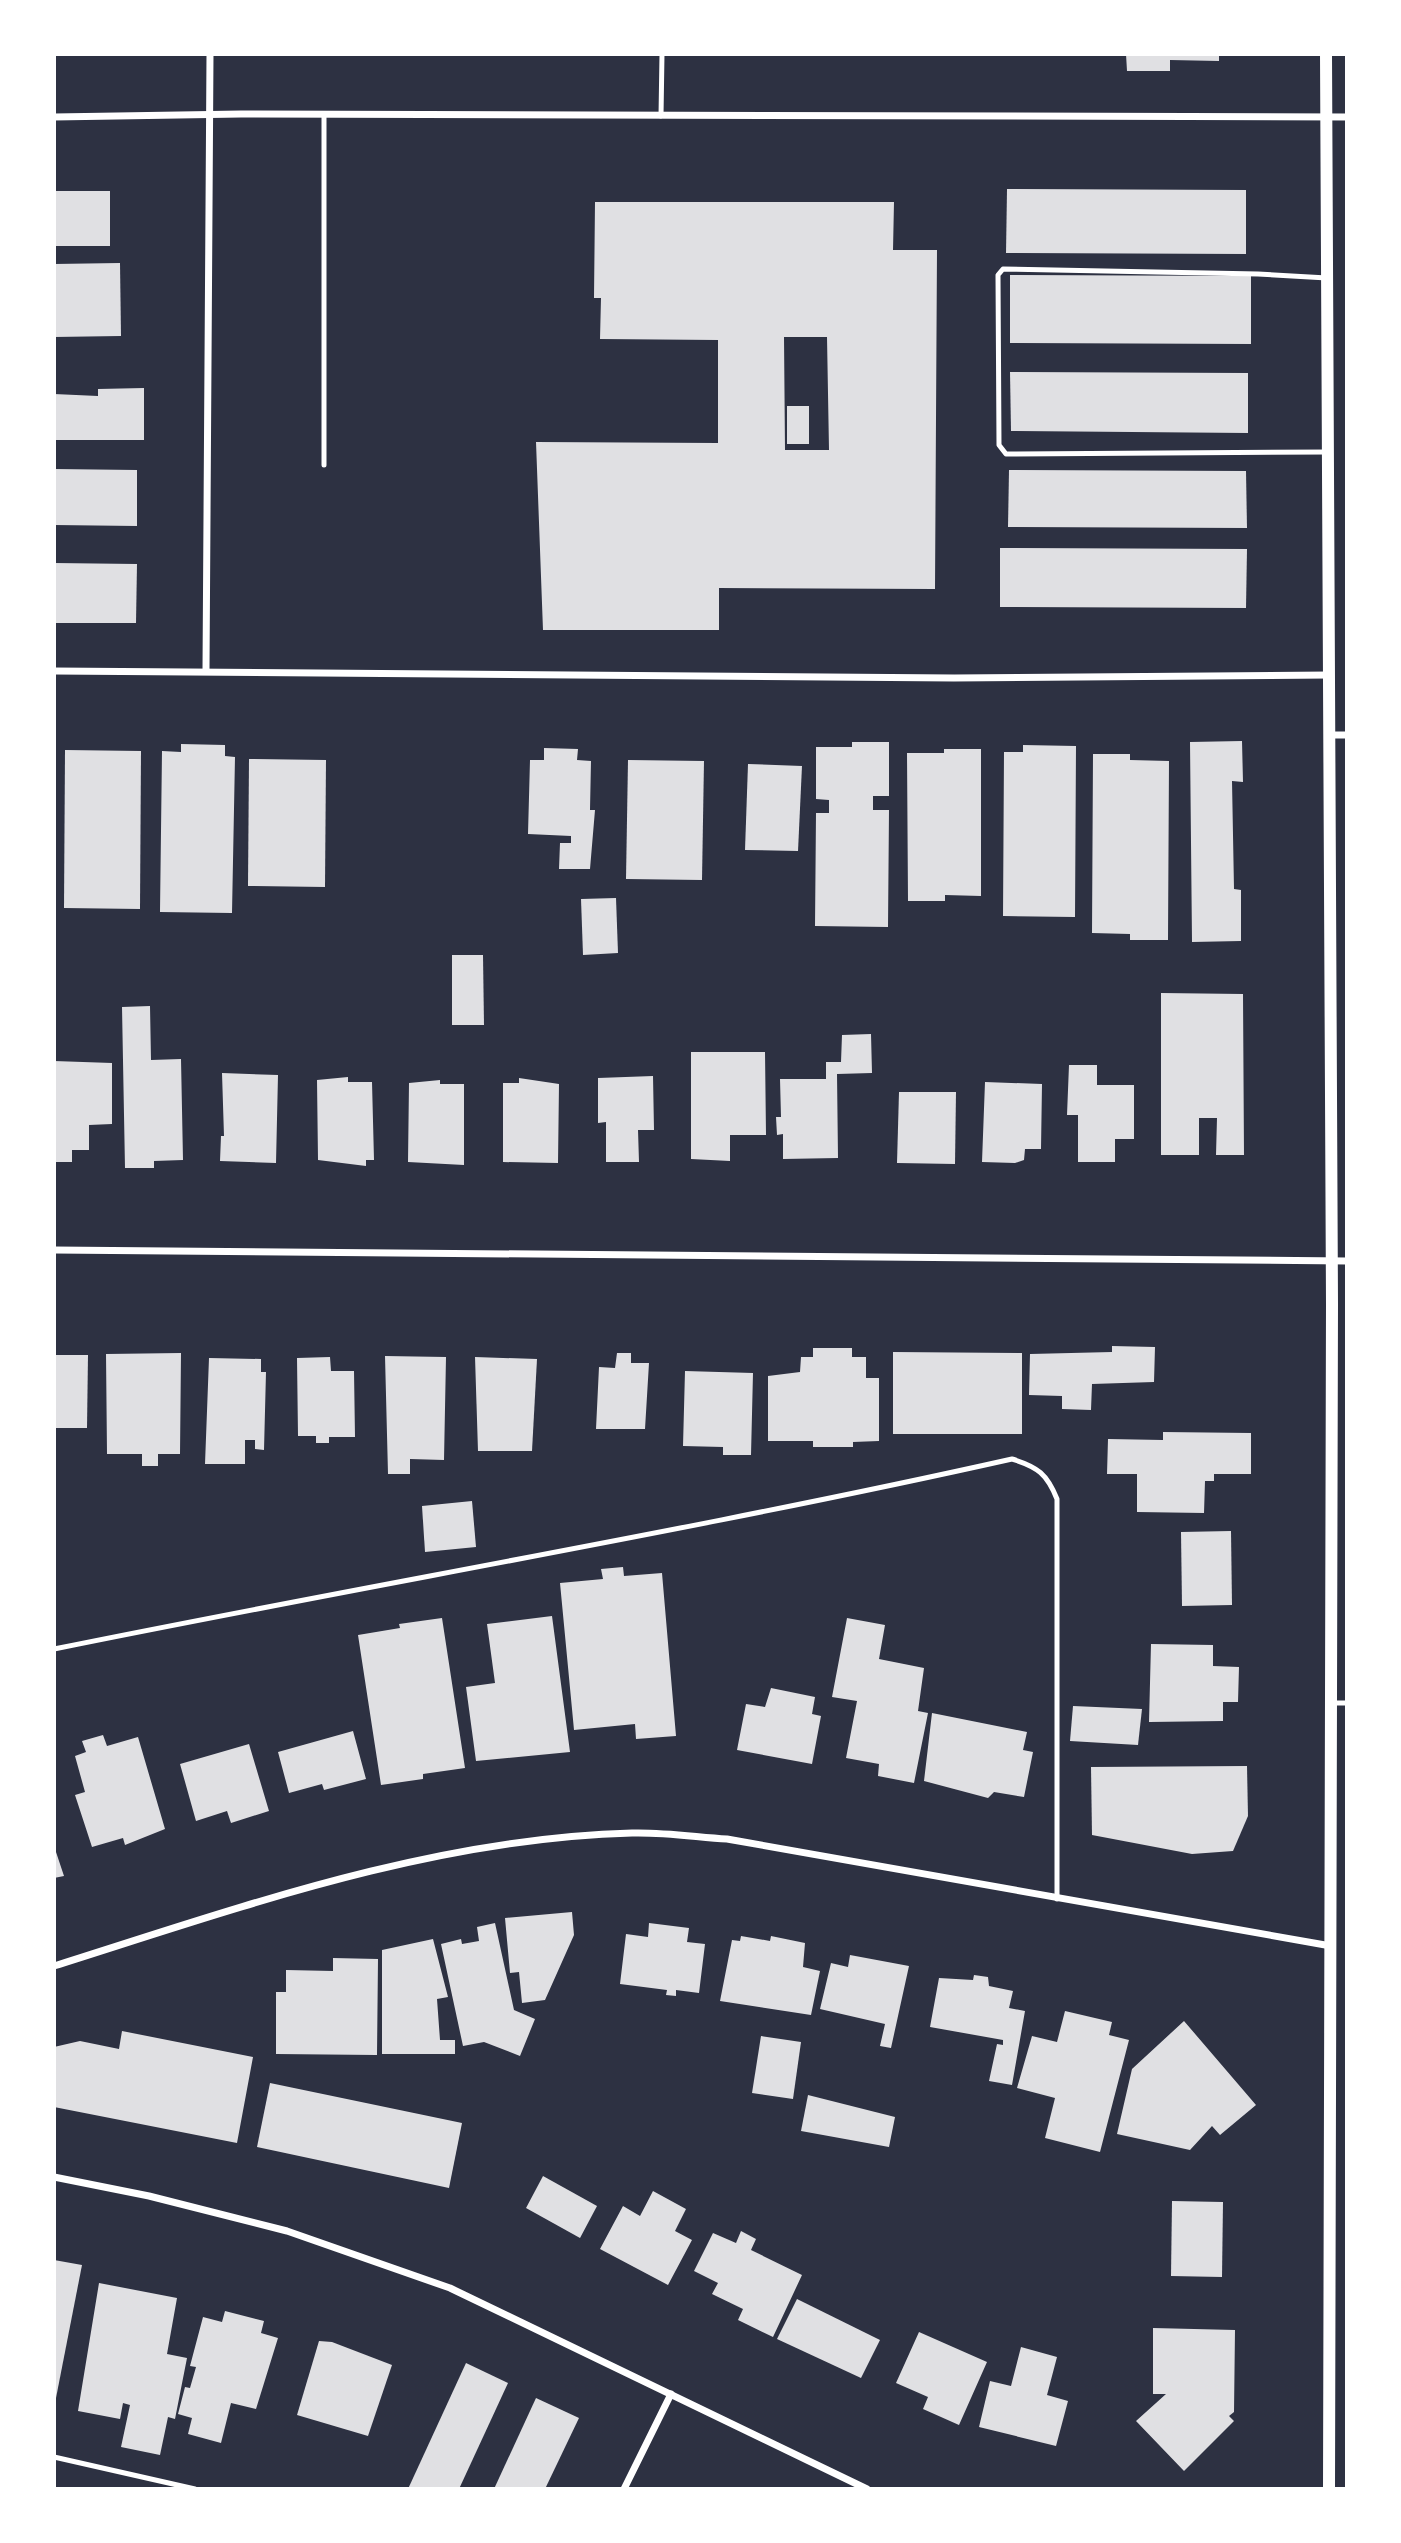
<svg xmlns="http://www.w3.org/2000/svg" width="1401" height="2543" font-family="'Alegreya Sans',sans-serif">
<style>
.building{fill:#e0e0e3;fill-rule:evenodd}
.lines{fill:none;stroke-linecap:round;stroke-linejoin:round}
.service{stroke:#fff;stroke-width:5}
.minor{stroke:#fff;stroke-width:7}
.tertiary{stroke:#fff;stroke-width:12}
</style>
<rect width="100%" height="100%" fill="#2d3142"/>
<!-- building -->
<g class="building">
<path d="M1126 54H1219V61L1170 60V71H1127Z"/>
<path d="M1007 189 1246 190V254L1006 253Z"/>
<rect x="54" y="191" width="56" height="55"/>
<path d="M595 202H894L893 250H937L935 589 719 588V630H543L536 442 718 443V340L600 339 601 298H594ZM784 337H827L829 450H785Z"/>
<path d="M120 263 121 336 54 337V264Z"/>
<path d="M1010 275 1251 276V344L1010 343Z"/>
<path d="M1010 372 1248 373V433L1011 431Z"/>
<path d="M144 388V440H54V394L98 396V389Z"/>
<rect x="787" y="406" width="22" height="38"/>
<path d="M54 469 137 470V526L54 525Z"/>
<path d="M1009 470 1246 471 1247 528 1008 527Z"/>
<path d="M1000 548 1247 549 1246 608 1000 607Z"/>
<path d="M54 563 137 564 136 623H54Z"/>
<path d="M1242 741 1243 782 1232 781 1234 889 1241 890V941L1192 942 1190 742Z"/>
<path d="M852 742H889V796H873V810H889L888 927 815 926 816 813H829V800L816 799V747H852Z"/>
<path d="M181 744 225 745V756L235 757 232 913 160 912 162 751 181 752Z"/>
<path d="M1023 745 1076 746 1075 917 1003 916 1004 752H1023Z"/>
<path d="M544 748 578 749 577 760 591 761 590 810H595L590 869H559L560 843H571V836L528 834 530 760H544Z"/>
<path d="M944 749H981V896L945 895V901H908L907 753H944Z"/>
<path d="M65 750 141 751 140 909 64 908Z"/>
<path d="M1093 754H1130V760L1169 761 1168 940H1130V934L1092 933Z"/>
<path d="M249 759 326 760 325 887 248 886Z"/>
<path d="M628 760 704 761 702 880 626 879Z"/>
<path d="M748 764 802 766 798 851 745 850Z"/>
<path d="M616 898 618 953 583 955 581 899Z"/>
<path d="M452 955H483L484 1025H452Z"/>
<path d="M1161 993 1243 994 1244 1155H1216L1217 1118H1199V1155H1161Z"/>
<path d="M150 1006 151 1060 181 1059 183 1160 154 1161V1168H125L122 1007Z"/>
<path d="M871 1034 872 1073 837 1074 838 1158 783 1159V1134L777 1135 776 1117H781L780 1079H826V1062H841L842 1035Z"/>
<path d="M691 1052H765L766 1135H730V1161L691 1159Z"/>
<path d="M54 1061 112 1063V1124L89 1125V1150H72V1162H54Z"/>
<path d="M1069 1065H1097V1085H1134V1139H1115V1162H1078V1115H1067Z"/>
<path d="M222 1073 278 1075 276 1163 220 1161 221 1136H224Z"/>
<path d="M653 1076 654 1130H638L639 1162H606V1122L598 1123V1078Z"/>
<path d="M348 1077V1082H372L374 1160H366V1166L318 1160 317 1080Z"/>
<path d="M519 1078 559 1084 558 1163 503 1162V1083H519Z"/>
<path d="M440 1080V1084H464V1165L408 1162 409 1083Z"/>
<path d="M985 1082 1042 1084 1041 1149H1025L1024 1160 1015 1163 982 1162Z"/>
<path d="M899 1092H956L955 1164 897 1163Z"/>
<path d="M1112 1346 1155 1347 1154 1382 1092 1384 1091 1410 1062 1409V1396L1029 1395 1030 1354 1112 1352Z"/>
<path d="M813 1348H852V1357H866V1378H879V1441L853 1442V1447H813V1441H768V1376L800 1372 801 1357H813Z"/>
<path d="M893 1352 1022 1353V1434H893Z"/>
<path d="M181 1353 180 1454H158V1466H142V1454H107L106 1354Z"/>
<path d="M617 1353H631V1363H649L645 1429H596L599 1367 615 1368Z"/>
<path d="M54 1355H88L87 1428H54Z"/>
<path d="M385 1356 446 1357 444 1460 410 1459V1474H388Z"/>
<path d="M330 1357 331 1371H354L355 1437H329V1443H316V1436H298L297 1358Z"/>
<path d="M475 1357 537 1359 532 1451H478Z"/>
<path d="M209 1358 261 1359V1372H266L264 1450 255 1449V1440H245V1464H205Z"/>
<path d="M685 1371 753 1373 751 1455H723V1447L683 1446Z"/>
<path d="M1163 1432 1251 1433V1474H1214V1481H1205L1204 1513 1137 1512V1474H1107L1108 1439 1163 1440Z"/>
<path d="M472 1501 476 1547 425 1552 422 1506Z"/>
<path d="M1231 1531 1232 1605 1182 1606 1181 1532Z"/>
<path d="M623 1567 624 1576 662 1573 676 1736 636 1739 635 1724 574 1730 560 1583 603 1579 601 1569Z"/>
<path d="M552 1616 570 1752 476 1761 466 1687 495 1683 487 1624Z"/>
<path d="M442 1618 465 1768 423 1774V1779L381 1785 358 1635 400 1628 399 1624Z"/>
<path d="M847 1618 885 1625 879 1659 924 1668 918 1711 928 1713 914 1783 878 1776 879 1764 846 1758 857 1701 832 1697Z"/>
<path d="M1151 1644 1213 1645V1666L1239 1667 1238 1702H1223V1721L1149 1722Z"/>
<path d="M771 1688 815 1697 812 1714 821 1716 812 1764 737 1750 746 1704 765 1707Z"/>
<path d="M1073 1706 1142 1709 1138 1745 1070 1741Z"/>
<path d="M932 1713 1027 1732 1023 1750 1033 1752 1024 1797 994 1792 988 1798 924 1781Z"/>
<path d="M353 1731 366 1779 324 1790 322 1784 289 1793 278 1752Z"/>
<path d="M103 1735 107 1746 138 1737 165 1829 125 1845 123 1838 92 1847 75 1795 85 1792 75 1756 86 1752 82 1741Z"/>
<path d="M249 1744 269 1811 231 1823 227 1811 196 1821 180 1764Z"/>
<path d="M1247 1766 1248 1816 1233 1851 1192 1854 1092 1835 1091 1767Z"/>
<path d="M54 1846 64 1876 54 1878Z"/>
<path d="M572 1912 574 1935 545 2000 522 2003 519 1972 510 1973 505 1918Z"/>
<path d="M495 1923 514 2010 535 2019 520 2056 484 2042 463 2046 441 1944 461 1939 462 1944 479 1941 477 1927Z"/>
<path d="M649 1923 689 1928 687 1942 705 1944 699 1993 676 1990V1996L666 1995 667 1990 620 1984 626 1934 648 1937Z"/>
<path d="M741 1936 770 1941 771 1936 805 1943 803 1967 820 1971 811 2015 720 2001 732 1940 740 1941Z"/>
<path d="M433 1939 448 1997 437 1999 440 2040H455V2054H382V1950Z"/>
<path d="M850 1955 909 1966 891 2048 880 2046 885 2024 820 2009 831 1963 848 1967Z"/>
<path d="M333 1958 378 1959 377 2055 276 2054V1992H286V1970L333 1971Z"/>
<path d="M974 1975 988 1977 989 1986 1013 1991 1009 2008 1025 2011 1012 2085 989 2081 997 2044 1003 2045V2040L930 2027 939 1978 973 1980Z"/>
<path d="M1065 2011 1112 2022 1109 2035 1129 2040 1100 2152 1045 2138 1055 2098 1017 2088 1032 2036 1057 2042Z"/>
<path d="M1184 2021 1256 2105 1220 2135 1212 2126 1190 2150 1117 2134 1132 2069Z"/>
<path d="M122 2031 253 2057 237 2143 54 2107V2047L80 2041 119 2049Z"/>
<path d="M761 2036 801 2042 793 2099 752 2093Z"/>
<path d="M270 2083 462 2123 449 2188 257 2147Z"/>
<path d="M808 2095 895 2117 889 2147 801 2131Z"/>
<path d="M543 2176 597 2206 580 2238 526 2208Z"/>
<path d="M653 2191 686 2209 675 2231 692 2240 668 2285 600 2249 623 2206 640 2216Z"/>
<path d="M1172 2201 1223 2202 1222 2277 1171 2276Z"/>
<path d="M741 2231 756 2239 751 2250 802 2275 773 2337 738 2320 743 2309 712 2294 718 2283 694 2271 713 2233 736 2243Z"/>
<path d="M54 2260 82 2265 56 2398H54Z"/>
<path d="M99 2283 177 2298 167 2354 187 2358 175 2419 168 2417 160 2455 121 2447 130 2405 123 2403 120 2419 78 2411Z"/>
<path d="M797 2299 880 2340 861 2378 777 2339Z"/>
<path d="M225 2311 264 2321 261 2333 278 2338 256 2409 231 2403 221 2443 188 2434 192 2418 178 2414 185 2387 190 2388 196 2367 190 2366 203 2317 222 2322Z"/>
<path d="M1153 2328 1235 2330 1234 2412 1229 2416 1234 2421 1184 2471 1136 2421 1166 2394H1153Z"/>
<path d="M919 2332 987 2362 959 2425 923 2409 928 2397 896 2383Z"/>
<path d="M319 2341 332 2342 392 2365 368 2436 297 2415Z"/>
<path d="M1021 2347 1057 2357 1047 2395 1068 2401 1056 2446 979 2427 990 2381 1011 2386Z"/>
<path d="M466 2363 508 2383 459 2489H408Z"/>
<path d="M536 2398 579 2418 545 2489H494Z"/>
</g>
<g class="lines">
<!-- service -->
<g class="service">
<path d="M661 116 662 54"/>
<path d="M1327 278 1258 274 1003 269 998 275 999 445 1006 454 1329 452"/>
<path d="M324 465V115"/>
<path d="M54 1649C373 1584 695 1530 1012 1459 1038 1467 1047 1474 1057 1499V1899"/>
<path d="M1332 1703H1347"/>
<path d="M54 2457 195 2489"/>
</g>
<!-- minor -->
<g class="minor">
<path d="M54 117 241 114 1347 117"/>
<path d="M206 670 210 54"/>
<path d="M54 671 954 678 1329 675"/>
<path d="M1330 735H1347"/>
<path d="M54 1250 1347 1261"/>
<path d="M54 1966C241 1907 434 1838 632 1833 663 1832 696 1837 727 1839L1331 1946"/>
<path d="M54 2177 149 2196 287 2231 450 2288 867 2489"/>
<path d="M624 2489 671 2394"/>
</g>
<!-- tertiary -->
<path class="tertiary" d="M1326 54 1332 1304 1329 2489"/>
</g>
<!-- border -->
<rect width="1401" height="2543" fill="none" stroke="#ffffff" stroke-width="112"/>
</svg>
